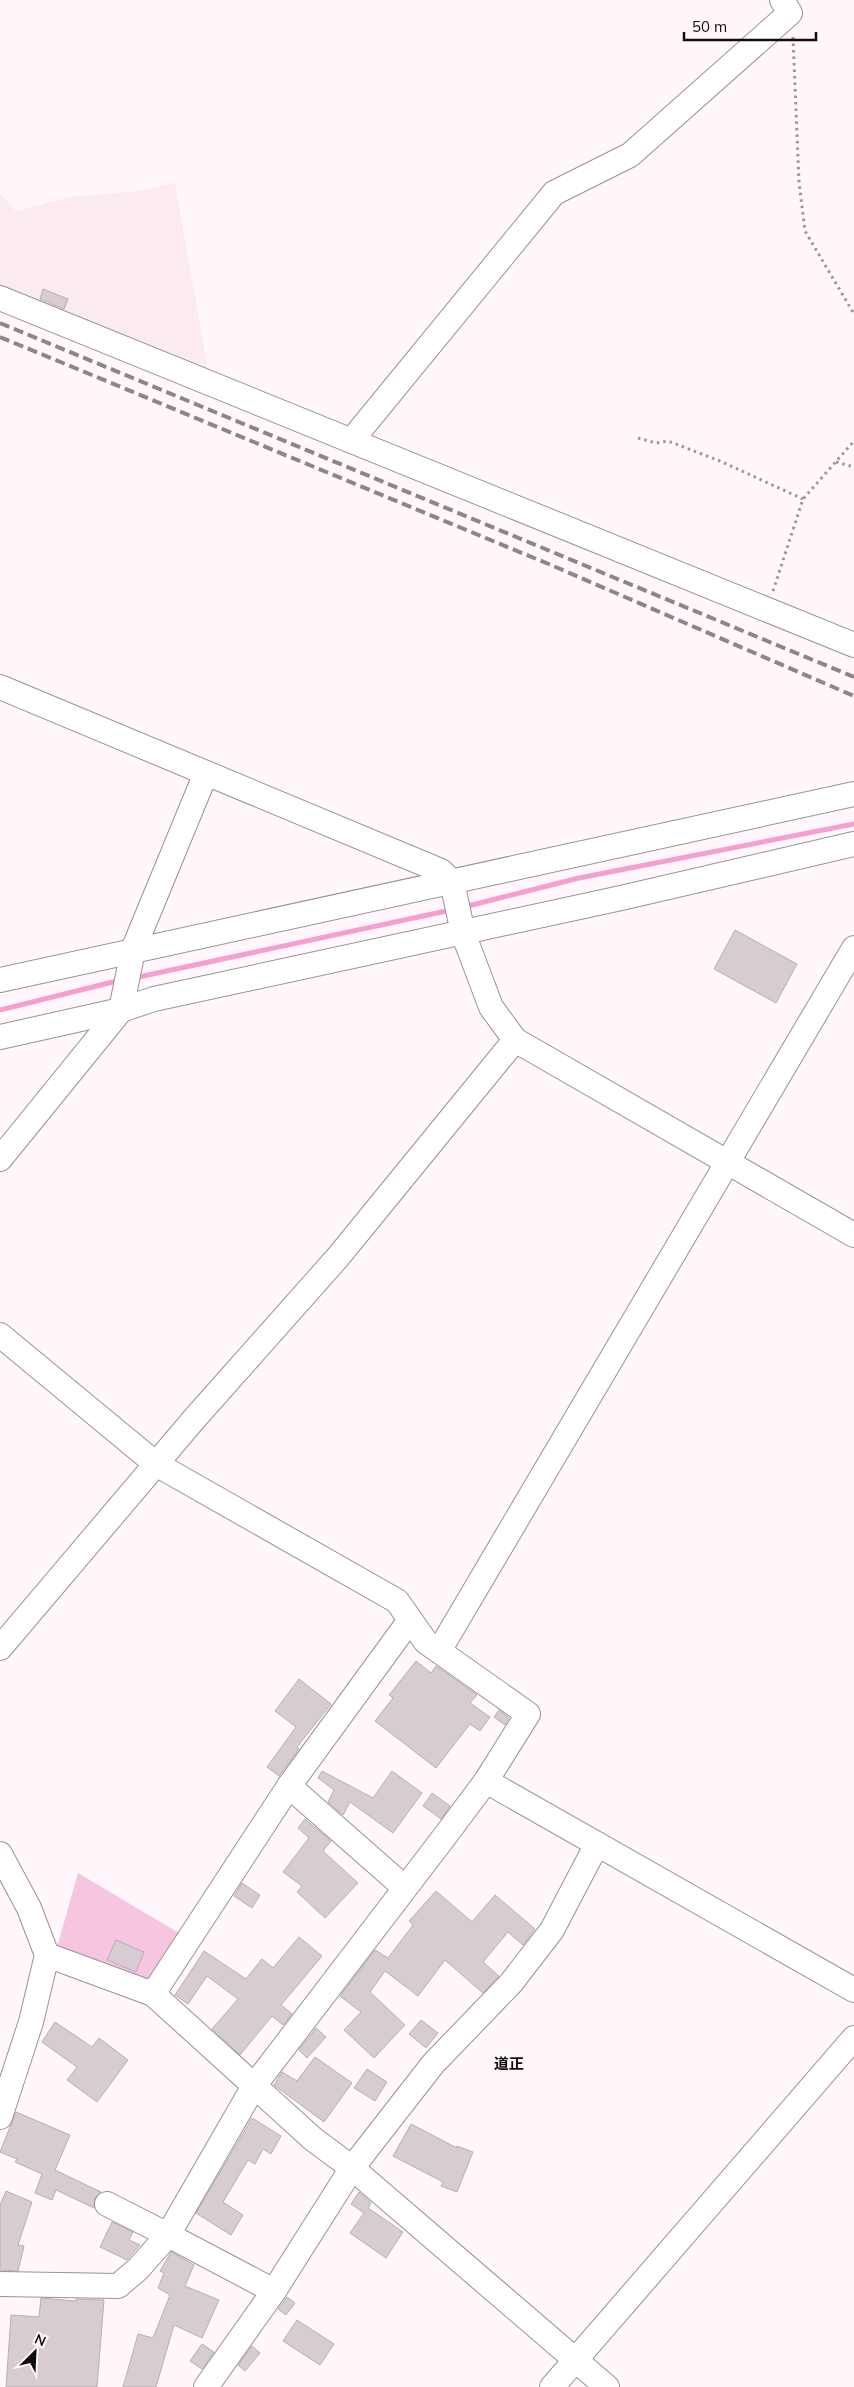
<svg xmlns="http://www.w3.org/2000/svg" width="854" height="2387" font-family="Mulish,'Noto Sans JP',sans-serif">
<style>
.built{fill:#fceaf3}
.green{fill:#f6c6e0}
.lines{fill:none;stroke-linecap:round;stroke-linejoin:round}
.stream{stroke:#f59fd0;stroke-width:5}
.building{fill:#d6ccd1;stroke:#b8aeb3}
.minor-casing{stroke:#9b9196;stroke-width:26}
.path{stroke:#9c9699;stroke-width:3;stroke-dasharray:2.5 4;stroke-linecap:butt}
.minor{stroke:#fff;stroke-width:24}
.rail{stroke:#8b8689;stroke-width:4;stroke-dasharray:10 5;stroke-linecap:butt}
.labels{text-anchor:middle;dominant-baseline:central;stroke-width:4.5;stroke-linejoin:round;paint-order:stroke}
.neighbourhood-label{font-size:15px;font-weight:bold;fill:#100d0f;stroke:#fff7fb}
</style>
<rect width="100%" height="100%" fill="#fff7fb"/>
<!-- built -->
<path class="built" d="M175 183 209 376 0 294V194L16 211 70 197 138 191Z"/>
<!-- green -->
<path class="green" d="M78 1873 184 1936 151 1985 57 1947Z"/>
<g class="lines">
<!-- stream -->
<g class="stream">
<path d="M464 907 579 878 854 824"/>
<path d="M134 978 451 910"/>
<path d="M0 1010 121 980"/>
</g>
</g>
<!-- building -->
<g class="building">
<path d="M43 289 68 299 64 309 40 299Z"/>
<path d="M735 930 797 964 776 1003 714 969Z"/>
<path d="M416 1661 431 1673 436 1666 477 1695 470 1703 490 1717 480 1731 470 1724 436 1768 375 1721 393 1698 389 1695Z"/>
<path d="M299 1679 331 1704 297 1747 299 1749 279 1776 267 1767 296 1727 275 1711Z"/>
<path d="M499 1710 509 1718 505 1725 494 1717Z"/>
<path d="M322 1771 373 1798 392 1771 422 1793 393 1833 350 1802 343 1815 328 1802 334 1790 318 1778Z"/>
<path d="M432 1793 450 1806 441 1819 423 1806Z"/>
<path d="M305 1819 331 1841 323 1851 358 1883 325 1918 297 1892 302 1886 283 1872 309 1838 298 1828Z"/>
<path d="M242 1883 260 1895 252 1908 234 1896Z"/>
<path d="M436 1891 472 1922 495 1895 535 1929 523 1945 508 1932 483 1962 499 1976 483 1993 445 1960 418 1996 385 1971 370 1992 405 2025 374 2058 344 2030 361 2012 340 1996 375 1950 388 1958 413 1925 409 1921Z"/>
<path d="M299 1937 322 1956 281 2005 292 2014 283 2025 272 2016 240 2055 212 2029 238 1999 207 1976 188 2004 175 1995 204 1951 246 1979 262 1959 273 1968Z"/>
<path d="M116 1940 144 1952 136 1972 107 1960Z"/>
<path d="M421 2020 438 2033 426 2048 409 2034Z"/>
<path d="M55 2022 92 2047 99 2038 128 2060 97 2102 67 2080 77 2067 42 2042Z"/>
<path d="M316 2028 326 2037 307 2058 299 2050Z"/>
<path d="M315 2057 352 2083 324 2122 274 2085 282 2072 297 2081Z"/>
<path d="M367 2069 387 2082 375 2101 354 2088Z"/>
<path d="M16 2112 70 2135 55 2170 101 2192 95 2198 94 2208 56 2190 52 2200 35 2193 42 2174 15 2162 17 2159 0 2152Z"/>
<path d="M252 2118 281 2136 271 2154 263 2149 255 2164 248 2160 223 2202 243 2215 231 2235 196 2213Z"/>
<path d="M411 2124 457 2148V2146L473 2152 457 2192 441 2186 443 2182 393 2156Z"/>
<path d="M6 2191 32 2202 18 2245 24 2246 18 2271 0 2270V2205Z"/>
<path d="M359 2192 371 2203 368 2208 403 2232 386 2258 350 2233 364 2213 351 2204Z"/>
<path d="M112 2222 133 2232 129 2240 140 2245 127 2260 100 2247Z"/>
<path d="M171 2252 194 2265 185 2286 219 2300 202 2338 174 2325 156 2387H123L138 2334 153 2338 170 2295 158 2288 164 2273 160 2271Z"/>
<path d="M287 2297 295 2303 286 2315 278 2309Z"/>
<path d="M41 2298 76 2301V2299L104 2300 97 2387H6L11 2315 39 2317Z"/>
<path d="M297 2320 334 2344 320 2365 283 2341Z"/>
<path d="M202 2344 214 2352 202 2369 190 2361Z"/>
<path d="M252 2346 260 2353 245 2371 238 2365Z"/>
</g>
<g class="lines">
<!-- minor casing -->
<g class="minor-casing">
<g id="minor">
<path d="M0 298 854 645"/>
<path d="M351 441 554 193 630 155 790 13 782 0"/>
<path d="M0 687 441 871 452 882 463 933 491 1007 515 1040 854 1235"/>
<path d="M0 980 854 794"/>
<path d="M0 1037 121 1010 154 999 621 898 854 844"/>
<path d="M0 1159 121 1010 133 950 206 773"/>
<path d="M0 1335 156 1464 397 1601 426 1642 528 1714 486 1781 445 1836 254 2086 168 2235 274 2291"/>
<path d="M0 1648 195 1418 338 1257 515 1040"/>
<path d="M439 1651 854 948"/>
<path d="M486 1781 854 1990"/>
<path d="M289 1786 410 1620"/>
<path d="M0 1854 29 1908 47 1955 31 2022 0 2117"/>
<path d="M47 1955 153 1994 313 2139 352 2168 607 2387"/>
<path d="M153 1994 289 1786 405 1888"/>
<path d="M0 2284 118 2286 138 2269 168 2235 107 2204"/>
<path d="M206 2387 274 2291 352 2168 433 2064 511 1983 552 1930 597 1844"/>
<path d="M552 2387 854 2038"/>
</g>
</g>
<!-- path -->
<g class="path">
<path d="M793 37 799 182 805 231 854 314"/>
<path d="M638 438 656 443 668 441 720 461 803 499"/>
<path d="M836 462 854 467"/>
<path d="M773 591 803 499 854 441"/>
</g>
<!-- minor -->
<use href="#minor" class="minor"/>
<!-- rail -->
<g class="rail">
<path d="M0 323 854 677"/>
<path d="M0 337 551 565 854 696"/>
</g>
</g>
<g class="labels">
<!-- neighbourhood labels -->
<g class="neighbourhood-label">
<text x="509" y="2063">道正</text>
</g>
</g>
<!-- north arrow -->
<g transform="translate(35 2352) rotate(24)" stroke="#fff7fb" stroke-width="4" paint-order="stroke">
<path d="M0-4L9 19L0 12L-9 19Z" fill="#100d0f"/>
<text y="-8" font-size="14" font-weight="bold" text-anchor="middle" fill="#100d0f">N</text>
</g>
<!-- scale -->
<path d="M684 32v8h132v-8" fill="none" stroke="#100d0f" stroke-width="2.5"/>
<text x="692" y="32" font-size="15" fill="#100d0f" stroke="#fff7fb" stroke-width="4" paint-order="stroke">50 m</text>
</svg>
